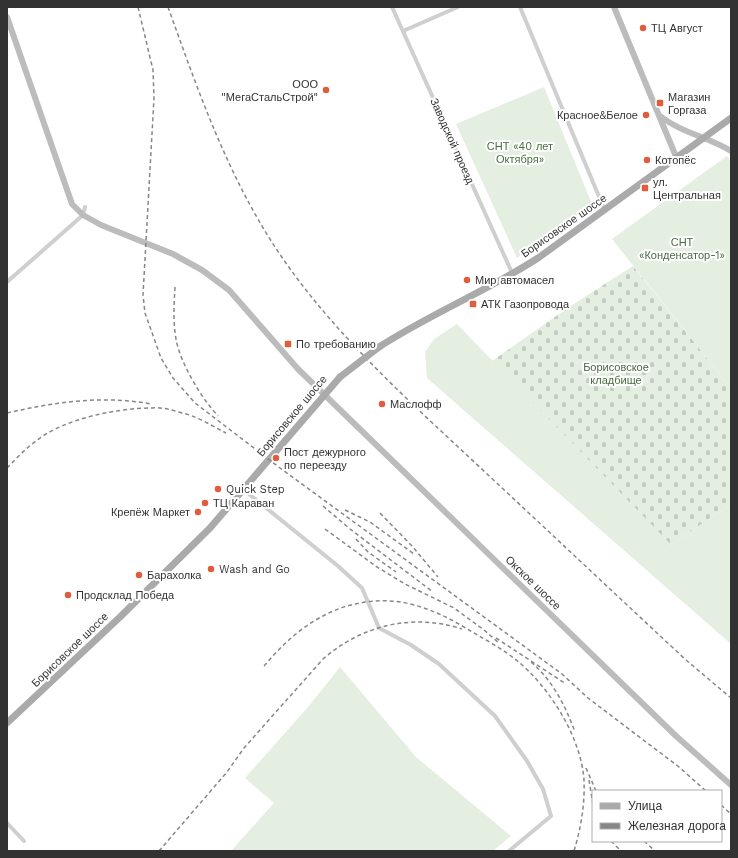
<svg xmlns="http://www.w3.org/2000/svg" width="738" height="858" font-family="'Work Sans',sans-serif">
<style>
.cemetery{fill:url(#cemetery-stones)}
.garden{fill:#e4eee1}
.lines{fill:none;stroke-linecap:round;stroke-linejoin:round}
.street{stroke:#cfcfcf;stroke-width:4}
.secondary{stroke:#bcbcbc;stroke-width:6}
.primary{stroke:#aaa;stroke-width:7}
.rail{stroke:#878787;stroke-width:1.5;stroke-dasharray:4 3;stroke-linecap:butt}
.primary-bridge{stroke:#aaa;stroke-width:7}
.poi-dot{fill:#df5d3d;stroke:#fff;stroke-width:1.5}
.labels{text-anchor:middle;dominant-baseline:central;stroke-width:4;stroke-linejoin:round;paint-order:stroke}
.poi-label{font-size:11px;fill:#323232;stroke:#fff;text-anchor:start}
.street-label{font-size:11px;fill:#323232;stroke:#fff}
.park-label{font-size:11px;fill:#496d40;stroke:#fff}
</style>
<defs>
<pattern id="cemetery-stones" width="16" height="16" patternUnits="userSpaceOnUse"><rect width="16" height="16" fill="#e4eee1"/><path d="M2 7V4a2 2 0 0 1 4 0v3zM10 15v-3a2 2 0 0 1 4 0v3z" fill="#c4cdc2"/></pattern>
</defs>
<rect width="100%" height="100%" fill="#fff"/>
<!-- cemetery -->
<path class="cemetery" d="M633 266 731 388V504L671 545 492 361 569 307Z"/>
<!-- garden -->
<g class="garden">
<path d="M544 87 592 204 517 258 456 124Z"/>
<path d="M727 156 731 162V388L612 239Z"/>
<path d="M457 324 671 545 731 504V644L427 378 425 352 434 339Z"/>
<path d="M340 667 416 757 511 836 493 851H231L274 803 245 778 308 707Z"/>
</g>
<g class="lines">
<!-- street -->
<g class="street">
<path d="M392 7 513 275"/>
<path d="M520 7 605 211"/>
<path d="M403 31 458 7"/>
<path d="M7 282 83 215 85 207"/>
<path d="M244 490 338 566 362 588 379 628 411 645 439 664 495 716 527 761 543 789 551 816 509 851"/>
<path d="M7 823 24 841"/>
</g>
<!-- secondary -->
<g class="secondary">
<path d="M614 7 677 159"/>
<path d="M7 17 72 204 83 215 101 225 173 254 202 270 229 290 298 369 676 736 731 785"/>
<path d="M660 116C682 133 708 137 731 151"/>
</g>
<!-- primary -->
<g class="primary">
<path d="M379 347C430 314 487 291 538 258L731 118"/>
<path d="M7 723 120 617 210 528 340 377"/>
</g>
<!-- rail -->
<g class="rail">
<path d="M138 7 153 70 154 98 143 295 145 313 161 358 173 378 195 403 280 468 562 674 588 698 679 767 706 791"/>
<path d="M168 7C195 82 221 157 262 226 315 316 395 388 471 459 543 526 614 593 686 660L731 698"/>
<path d="M175 287C174 304 173 322 176 339 180 363 202 399 218 416"/>
<path d="M7 413C55 402 103 395 151 404"/>
<path d="M7 468C16 459 25 449 36 441 63 419 117 408 152 408 162 407 172 410 182 413 197 416 212 426 226 433"/>
<path d="M323 506 350 529 433 592"/>
<path d="M345 510 370 522 414 554"/>
<path d="M380 513 412 546 438 577"/>
<path d="M325 529 377 567 405 584 454 608 484 630 499 643"/>
<path d="M356 539 368 552 396 572"/>
<path d="M496 638 566 684"/>
<path d="M531 662C553 681 565 705 575 732"/>
<path d="M264 666C291 634 323 608 366 602 403 596 438 611 469 630 484 639 501 648 515 659 548 685 581 736 584 780 585 804 581 828 574 851"/>
<path d="M586 768 596 791"/>
<path d="M589 780 593 805"/>
<path d="M721 805 731 814"/>
<path d="M611 841 621 851"/>
<path d="M644 841 655 851"/>
<path d="M159 851 227 772 244 748 323 659C362 625 413 613 462 629"/>
</g>
<!-- primary-bridge -->
<path class="primary-bridge" d="M340 377 379 347"/>
</g>
<!-- markers -->
<g class="poi-dot">
<circle cx="643" cy="28" r="4"/>
<circle cx="326" cy="90" r="4"/>
<rect x="656" y="99" width="8" height="8" rx="2"/>
<circle cx="646" cy="115" r="4"/>
<circle cx="647" cy="160" r="4"/>
<rect x="641" y="184" width="8" height="8" rx="2"/>
<circle cx="467" cy="280" r="4"/>
<rect x="469" y="300" width="8" height="8" rx="2"/>
<rect x="284" y="340" width="8" height="8" rx="2"/>
<circle cx="382" cy="404" r="4"/>
<circle cx="276" cy="458" r="4"/>
<circle cx="218" cy="489" r="4"/>
<circle cx="205" cy="503" r="4"/>
<circle cx="198" cy="512" r="4"/>
<circle cx="211" cy="569" r="4"/>
<circle cx="139" cy="575" r="4"/>
<circle cx="68" cy="595" r="4"/>
</g>
<g class="labels">
<!-- poi labels -->
<g class="poi-label">
<text x="651" y="28">ТЦ Август</text>
<text x="318" y="84" text-anchor="end">ООО<tspan x="318" dy="13">"МегаСтальСтрой"</tspan></text>
<text x="668" y="97">Магазин<tspan x="668" dy="13">Горгаза</tspan></text>
<text x="638" y="115" text-anchor="end">Красное&amp;Белое</text>
<text x="655" y="160">Котопёс</text>
<text x="653" y="182">ул.<tspan x="653" dy="13">Центральная</tspan></text>
<text x="475" y="280">Мир автомасел</text>
<text x="481" y="304">АТК Газопровода</text>
<text x="296" y="344">По требованию</text>
<text x="390" y="404">Маслофф</text>
<text x="284" y="452">Пост дежурного<tspan x="284" dy="13">по переезду</tspan></text>
<text x="226" y="489">Quick Step</text>
<text x="213" y="503">ТЦ Караван</text>
<text x="190" y="512" text-anchor="end">Крепёж Маркет</text>
<text x="219" y="569">Wash and Go</text>
<text x="147" y="575">Барахолка</text>
<text x="76" y="595">Продсклад Победа</text>
</g>
<!-- street labels -->
<g class="street-label">
<text transform="translate(452 141) rotate(66)">Заводской проезд</text>
<text transform="translate(564 226) rotate(-35)">Борисовское шоссе</text>
<text transform="translate(292 416) rotate(-50)">Борисовское шоссе</text>
<text transform="translate(533 583) rotate(44)">Окское шоссе</text>
<text transform="translate(70 650) rotate(-44)">Борисовское шоссе</text>
</g>
<!-- park labels -->
<g class="park-label">
<text x="520" y="146">СНТ «40 лет<tspan x="520" dy="13">Октября»</tspan></text>
<text x="682" y="242">СНТ<tspan x="682" dy="13">«Конденсатор-1»</tspan></text>
<text x="616" y="367">Борисовское<tspan x="616" dy="13">кладбище</tspan></text>
</g>
</g>
<!-- border -->
<rect width="738" height="858" fill="none" stroke="#323232" stroke-width="16"/>
<!-- legend -->
<rect x="592" y="790" width="130" height="52" fill="#ffffff" stroke="#adadad"/>
<rect x="600" y="803" width="20" height="6" fill="#aaaaaa" stroke="#adadad"/>
<text x="628" y="810" font-size="12" fill="#323232">Улица</text>
<rect x="600" y="823" width="20" height="6" fill="#878787" stroke="#adadad"/>
<text x="628" y="830" font-size="12" fill="#323232">Железная дорога</text>
</svg>
